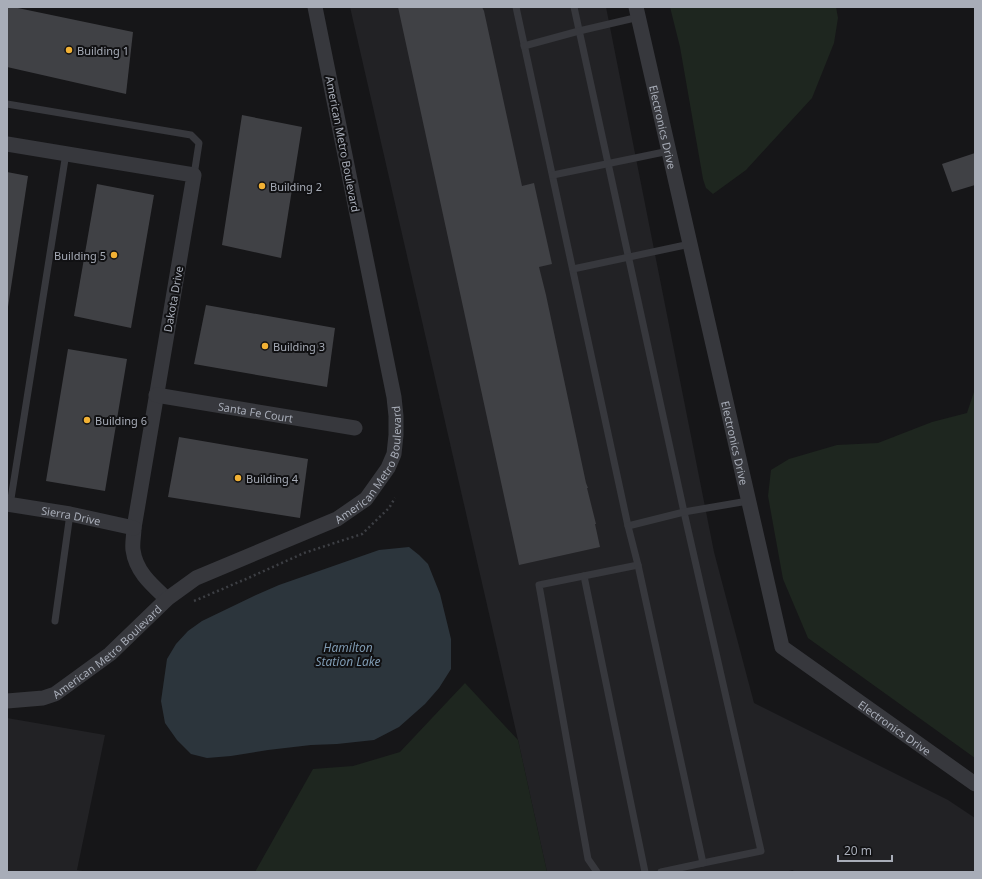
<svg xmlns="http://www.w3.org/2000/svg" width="982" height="879" font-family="'Noto Sans',sans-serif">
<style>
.built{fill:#222225}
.green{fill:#1e261f}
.water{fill:#2c353c}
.building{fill:#404145}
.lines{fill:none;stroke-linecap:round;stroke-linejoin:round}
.path{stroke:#3d3f44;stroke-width:2.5;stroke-dasharray:2 3;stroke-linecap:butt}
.service{stroke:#37383d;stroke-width:7}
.minor{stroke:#37383d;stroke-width:15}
.poi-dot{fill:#f2b134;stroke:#111113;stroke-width:1.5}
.labels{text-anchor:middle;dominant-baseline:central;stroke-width:4;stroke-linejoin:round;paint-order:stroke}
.poi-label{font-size:11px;fill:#a8adb8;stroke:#111113;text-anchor:start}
.street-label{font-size:11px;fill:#a8adb8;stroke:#111113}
.water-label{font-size:12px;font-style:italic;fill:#7f9bb3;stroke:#111113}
</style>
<rect width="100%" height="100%" fill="#161618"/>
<!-- built -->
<g class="built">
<path d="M350 7H606L714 552 754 703 948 800 975 818V872H794L793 870 785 872H547L518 740Z"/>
<path d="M7 718 105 735 77 870 88 872H7Z"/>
</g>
<!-- green -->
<g class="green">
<path d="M670 7H836L838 18 834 43 812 98 746 170 713 194 706 188 703 179 680 47Z"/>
<path d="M975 389V758L808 638 783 579 768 496 771 470 789 459 837 445 878 443 932 422 967 413Z"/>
<path d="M465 683 518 740 547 872H255L313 769 353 766 400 752Z"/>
</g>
<!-- water -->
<path class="water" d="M409 547 419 555 428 564 440 594 451 639V669L439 688 425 704 399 727 374 740 337 744 311 745 268 750 231 756 207 758 191 754 177 740 165 723 161 701 167 659 176 644 188 631 202 621 256 595 279 585 379 550Z"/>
<!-- building -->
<g class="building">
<path d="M7 7H13L133 32 126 94 7 67Z"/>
<path d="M398 7H482L484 11 522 186 534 183 552 264 539 267 546 295 586 483 588 488H587L596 524H595L600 547 519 565Z"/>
<path d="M242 115 302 127 281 258 222 245Z"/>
<path d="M975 153V185L952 192 942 164Z"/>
<path d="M7 172 28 176 8 307 7 306Z"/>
<path d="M97 184 154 195 131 328 74 316Z"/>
<path d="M206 305 335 328 327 387 194 364Z"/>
<path d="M68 349 127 359 105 491 46 481Z"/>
<path d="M179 437 308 459 300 518 168 497Z"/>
</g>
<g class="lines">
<!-- path -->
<path class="path" d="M194 601 246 579 304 553 362 534 389 508 395 498"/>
<!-- service -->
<g class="service">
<path d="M516 7 628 526"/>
<path d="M574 7 684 512 761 851 703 863"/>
<path d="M524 46 579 31 639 17"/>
<path d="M7 104 191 135 199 143 194 175"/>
<path d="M553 175 669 151"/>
<path d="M573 269 690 244"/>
<path d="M10 505 66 153"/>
<path d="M584 576 645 872"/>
<path d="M55 621 70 514"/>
<path d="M597 872 588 859 539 585 638 565"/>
<path d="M661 872 703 863 638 565 628 526 684 512 748 501"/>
</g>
<!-- minor -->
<g class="minor">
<path id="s1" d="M636 7 782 647 975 784"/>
<path d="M7 144 194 175 134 528C134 535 132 543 133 550 136 572 152 585 167 599"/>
<path id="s2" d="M156 395 355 428"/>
<path id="s3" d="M7 504 70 514 134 528"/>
<path id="s4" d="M7 701 43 698 55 694 110 654 167 599 196 578 337 519 366 499 388 468 394 454 396 435V416L394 397 315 7"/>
</g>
</g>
<!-- markers -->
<g class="poi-dot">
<circle cx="69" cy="50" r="4"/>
<circle cx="262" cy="186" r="4"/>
<circle cx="114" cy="255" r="4"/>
<circle cx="265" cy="346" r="4"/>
<circle cx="87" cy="420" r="4"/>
<circle cx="238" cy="478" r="4"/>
</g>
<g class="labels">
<!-- poi labels -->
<g class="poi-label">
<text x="77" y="50">Building 1</text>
<text x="270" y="186">Building 2</text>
<text x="106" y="255" text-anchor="end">Building 5</text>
<text x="273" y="346">Building 3</text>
<text x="95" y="420">Building 6</text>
<text x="246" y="478">Building 4</text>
</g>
<!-- street labels -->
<g class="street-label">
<text stroke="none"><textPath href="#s1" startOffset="123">Electronics Drive</textPath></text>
<text transform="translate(343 144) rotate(79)">American Metro Boulevard</text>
<text transform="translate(173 299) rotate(-80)">Dakota Drive</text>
<text stroke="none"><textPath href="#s2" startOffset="101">Santa Fe Court</textPath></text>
<text stroke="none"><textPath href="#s1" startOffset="447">Electronics Drive</textPath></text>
<text stroke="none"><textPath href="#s4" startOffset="452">American Metro Boulevard</textPath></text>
<text stroke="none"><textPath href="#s3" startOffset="65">Sierra Drive</textPath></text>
<text stroke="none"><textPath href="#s4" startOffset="116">American Metro Boulevard</textPath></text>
<text stroke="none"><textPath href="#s1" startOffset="795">Electronics Drive</textPath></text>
</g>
<!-- water labels -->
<g class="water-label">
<text x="348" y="647">Hamilton<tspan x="348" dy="14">Station Lake</tspan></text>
</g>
</g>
<!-- border -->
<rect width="982" height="879" fill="none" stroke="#a8adb8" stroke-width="16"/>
<!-- scale -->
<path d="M838 855v6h54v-6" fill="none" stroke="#a8adb8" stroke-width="2"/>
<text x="844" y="855" font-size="12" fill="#a8adb8" stroke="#111113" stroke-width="3" paint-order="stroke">20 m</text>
</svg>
